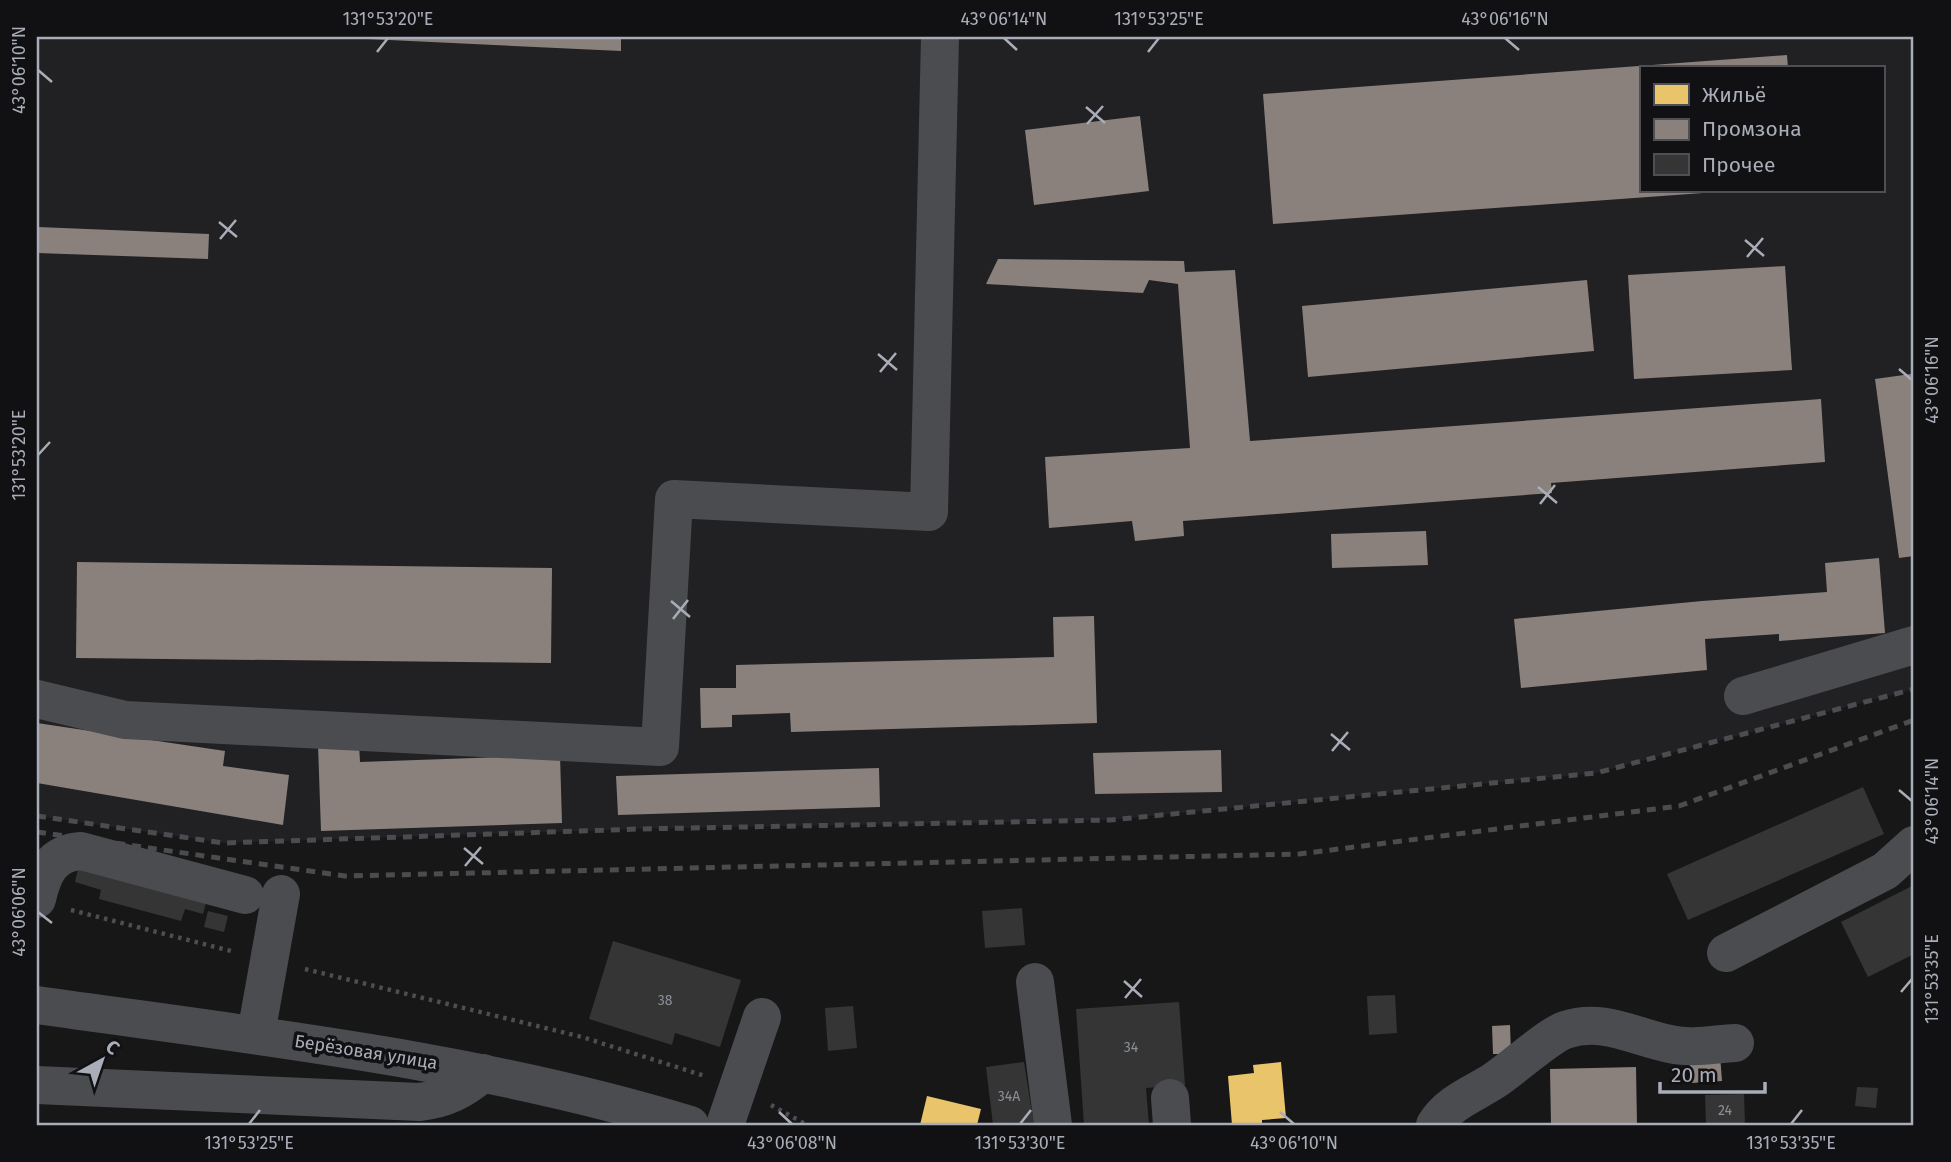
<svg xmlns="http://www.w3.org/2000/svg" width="1951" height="1162" font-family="'Fira Sans',sans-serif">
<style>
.built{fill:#212123;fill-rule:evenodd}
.homes{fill:#e9c46a}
.industry{fill:#8a817c}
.building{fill:#353536}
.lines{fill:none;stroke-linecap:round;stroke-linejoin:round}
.path{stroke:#4d4e52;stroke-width:4.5;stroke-dasharray:3.5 5;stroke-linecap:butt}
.minor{stroke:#4b4c50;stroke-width:38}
.rail{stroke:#4b4c4f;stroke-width:5;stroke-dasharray:9 7;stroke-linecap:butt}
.ticks{fill:none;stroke:#a8adb8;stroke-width:2.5}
.labels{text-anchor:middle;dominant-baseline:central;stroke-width:7;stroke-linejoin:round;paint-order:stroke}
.number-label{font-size:14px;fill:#8b8f98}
.street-label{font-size:18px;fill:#a8adb8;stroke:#111113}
.neatline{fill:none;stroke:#a8adb8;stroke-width:2.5}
.ticks-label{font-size:18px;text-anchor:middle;fill:#a8adb8}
</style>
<rect width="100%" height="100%" fill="#171717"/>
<!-- built -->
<path class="built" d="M37 37H1914V689L1596 773 1110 820 639 829 224 843 37 816ZM1641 68H1883V191H1641Z"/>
<!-- homes -->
<g class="homes">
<path d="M1281 1062 1286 1118 1262 1120V1125H1232L1228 1076 1254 1073 1253 1065Z"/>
<path d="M927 1096 981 1109 977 1125H920Z"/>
</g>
<!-- industry -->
<g class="industry">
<path d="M368 37H621V51L368 39Z"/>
<path d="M1787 55 1788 68H1641V191H1703V193L1273 224 1263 94Z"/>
<path d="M1140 116 1149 191 1034 205 1025 130Z"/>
<path d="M38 227 209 234 208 259 37 253Z"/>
<path d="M998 259 1184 261 1185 272 1235 270 1250 441 1821 399 1825 462 1551 483 1552 493 1183 521 1184 536 1135 541 1132 521 1049 528 1045 457 1190 448 1178 284 1149 280 1143 293 986 284Z"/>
<path d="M1785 266 1792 370 1634 379 1628 275Z"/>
<path d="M1587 280 1594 351 1308 377 1302 306Z"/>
<path d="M1911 374 1914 397V556L1899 558 1875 379Z"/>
<path d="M1426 531 1428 565 1332 568 1331 534Z"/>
<path d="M1879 558 1885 633 1779 641V634L1705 639 1707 670 1521 688 1514 619 1702 601 1827 592 1825 563Z"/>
<path d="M77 562 552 568 551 663 76 658Z"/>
<path d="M1094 616 1097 723 791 732 790 713 732 715V727L701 728 700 688H736V665L1054 657 1053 617Z"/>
<path d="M37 723 225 751 223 766 289 775 283 825 37 783Z"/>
<path d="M359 744 360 762 560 755 562 823 321 831 318 745Z"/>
<path d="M1221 750 1222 792 1095 794 1093 753Z"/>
<path d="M879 768 880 807 618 815 616 776Z"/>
<path d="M1510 1025 1511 1054H1493L1492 1026Z"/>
<path d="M1720 1055 1722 1081 1691 1083 1689 1057Z"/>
<path d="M1636 1067 1637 1125H1551L1550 1069Z"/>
</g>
<!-- building -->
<g class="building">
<path d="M1863 787 1884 834 1688 920 1667 874Z"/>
<path d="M79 865 207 899 203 914 185 909 181 921 99 899 101 890 75 882Z"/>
<path d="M1914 885V954L1868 977 1841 922Z"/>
<path d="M1022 908 1025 945 985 948 982 911Z"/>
<path d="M208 911 228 916 224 932 204 927Z"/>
<path d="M613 941 741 980 720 1047 675 1033 672 1045 589 1019Z"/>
<path d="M1395 995 1397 1033 1369 1035 1367 996Z"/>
<path d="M1179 1002 1185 1085 1146 1088 1149 1125H1084L1076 1009Z"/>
<path d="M853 1006 857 1048 828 1051 825 1008Z"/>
<path d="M1024 1062 1034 1125H993L986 1067Z"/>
<path d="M1857 1087 1878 1088 1876 1108 1855 1106Z"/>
<path d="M1744 1094 1745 1125H1706L1705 1095Z"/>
</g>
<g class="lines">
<!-- path -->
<g class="path">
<path d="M71 910 235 952"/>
<path d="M305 969 582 1037 705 1076"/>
<path d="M771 1105 807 1125"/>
</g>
<!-- minor -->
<g class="minor">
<path d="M1743 696 1914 645"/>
<path d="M37 699 125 720 660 747 674 499 929 512 940 37"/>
<path d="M37 899C43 872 52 853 81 851L245 895"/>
<path d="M1726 953 1885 871 1914 845"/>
<path d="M1035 982 1053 1125"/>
<path d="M37 1005C256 1036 477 1060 690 1125"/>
<path d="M256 1034 281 894"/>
<path d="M37 1085 419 1102C446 1099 463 1090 483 1073"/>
<path d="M1170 1098 1172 1125"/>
<path d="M725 1125 762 1017"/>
<path d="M1435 1125C1449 1102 1474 1094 1495 1080 1513 1068 1548 1036 1565 1030 1603 1017 1634 1037 1670 1044 1691 1049 1714 1044 1735 1043"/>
</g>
<!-- rail -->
<g class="rail">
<path d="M37 816 224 843 639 829 1110 820 1596 773 1914 689"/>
<path d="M37 832 345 876 1299 854 1679 806 1914 720"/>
</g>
</g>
<!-- ticks -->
<path class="ticks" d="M1004 38 1017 50M1505 38 1519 50M377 52 388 38M1148 52 1159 38M38 70 52 82M1086 107 1105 123M1087 124 1103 106M219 222 237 237M220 239 236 220M1745 240 1764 256M1747 257 1763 238M878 354 897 370M1899 369 1912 380M880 372 896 353M38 455 50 442M1538 487 1557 503M1540 504 1555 485M671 601 690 617M673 619 688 600M1331 734 1350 750M1332 751 1348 732M1899 790 1912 801M464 848 483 864M465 866 481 847M38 912 52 923M1124 981 1142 997M1901 992 1912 979M1125 998 1141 979M779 1112 792 1124M1280 1112 1294 1124M249 1124 260 1110M1020 1124 1031 1110M1791 1124 1802 1110"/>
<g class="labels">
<!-- number labels -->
<g class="number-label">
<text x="665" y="1000">38</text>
<text x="1131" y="1047">34</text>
<text x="1009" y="1096">34А</text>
<text x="1725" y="1110">24</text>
</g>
<!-- street labels -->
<g class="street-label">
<text transform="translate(366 1052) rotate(9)">Берёзовая улица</text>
</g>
</g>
<!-- border -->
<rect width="1951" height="1162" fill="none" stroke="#111113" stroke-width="77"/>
<!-- legend -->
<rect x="1640" y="66" width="245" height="126" fill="#111113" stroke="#4d4f55" stroke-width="2"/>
<rect x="1654" y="84" width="35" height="21" fill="#e9c46a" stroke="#4d4f55" stroke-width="2"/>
<text x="1702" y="102" font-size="21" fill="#a8adb8">Жильё</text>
<rect x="1654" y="119" width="35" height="21" fill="#8a817c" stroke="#4d4f55" stroke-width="2"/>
<text x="1702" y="136" font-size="21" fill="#a8adb8">Промзона</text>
<rect x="1654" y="154" width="35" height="21" fill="#353536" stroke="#4d4f55" stroke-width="2"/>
<text x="1702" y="172" font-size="21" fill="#a8adb8">Прочее</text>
<!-- north arrow -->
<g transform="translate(102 1060) rotate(40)" stroke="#111113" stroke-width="5" paint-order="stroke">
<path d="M0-5L12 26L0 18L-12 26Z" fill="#a8adb8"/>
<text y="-10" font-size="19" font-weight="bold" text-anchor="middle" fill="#a8adb8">С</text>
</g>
<!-- scale -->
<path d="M1660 1082v10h105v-10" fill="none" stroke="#a8adb8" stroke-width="3.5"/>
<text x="1671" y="1082" font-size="21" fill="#a8adb8" stroke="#111113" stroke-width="5" paint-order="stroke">20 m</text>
<rect x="38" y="38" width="1874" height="1086" class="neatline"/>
<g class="ticks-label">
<text x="388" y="25">131°53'20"E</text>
<text x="1004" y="25">43°06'14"N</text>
<text x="1159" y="25">131°53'25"E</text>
<text x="1505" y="25">43°06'16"N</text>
<text transform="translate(19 70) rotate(-90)" y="6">43°06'10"N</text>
<text transform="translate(1932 380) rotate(-90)" y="6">43°06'16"N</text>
<text transform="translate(19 455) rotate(-90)" y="6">131°53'20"E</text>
<text transform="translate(1932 801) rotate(-90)" y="6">43°06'14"N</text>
<text transform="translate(19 912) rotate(-90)" y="6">43°06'06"N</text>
<text transform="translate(1932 979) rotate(-90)" y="6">131°53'35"E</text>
<text x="249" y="1149">131°53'25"E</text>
<text x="792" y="1149">43°06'08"N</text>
<text x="1020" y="1149">131°53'30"E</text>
<text x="1294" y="1149">43°06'10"N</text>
<text x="1791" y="1149">131°53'35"E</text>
</g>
</svg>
